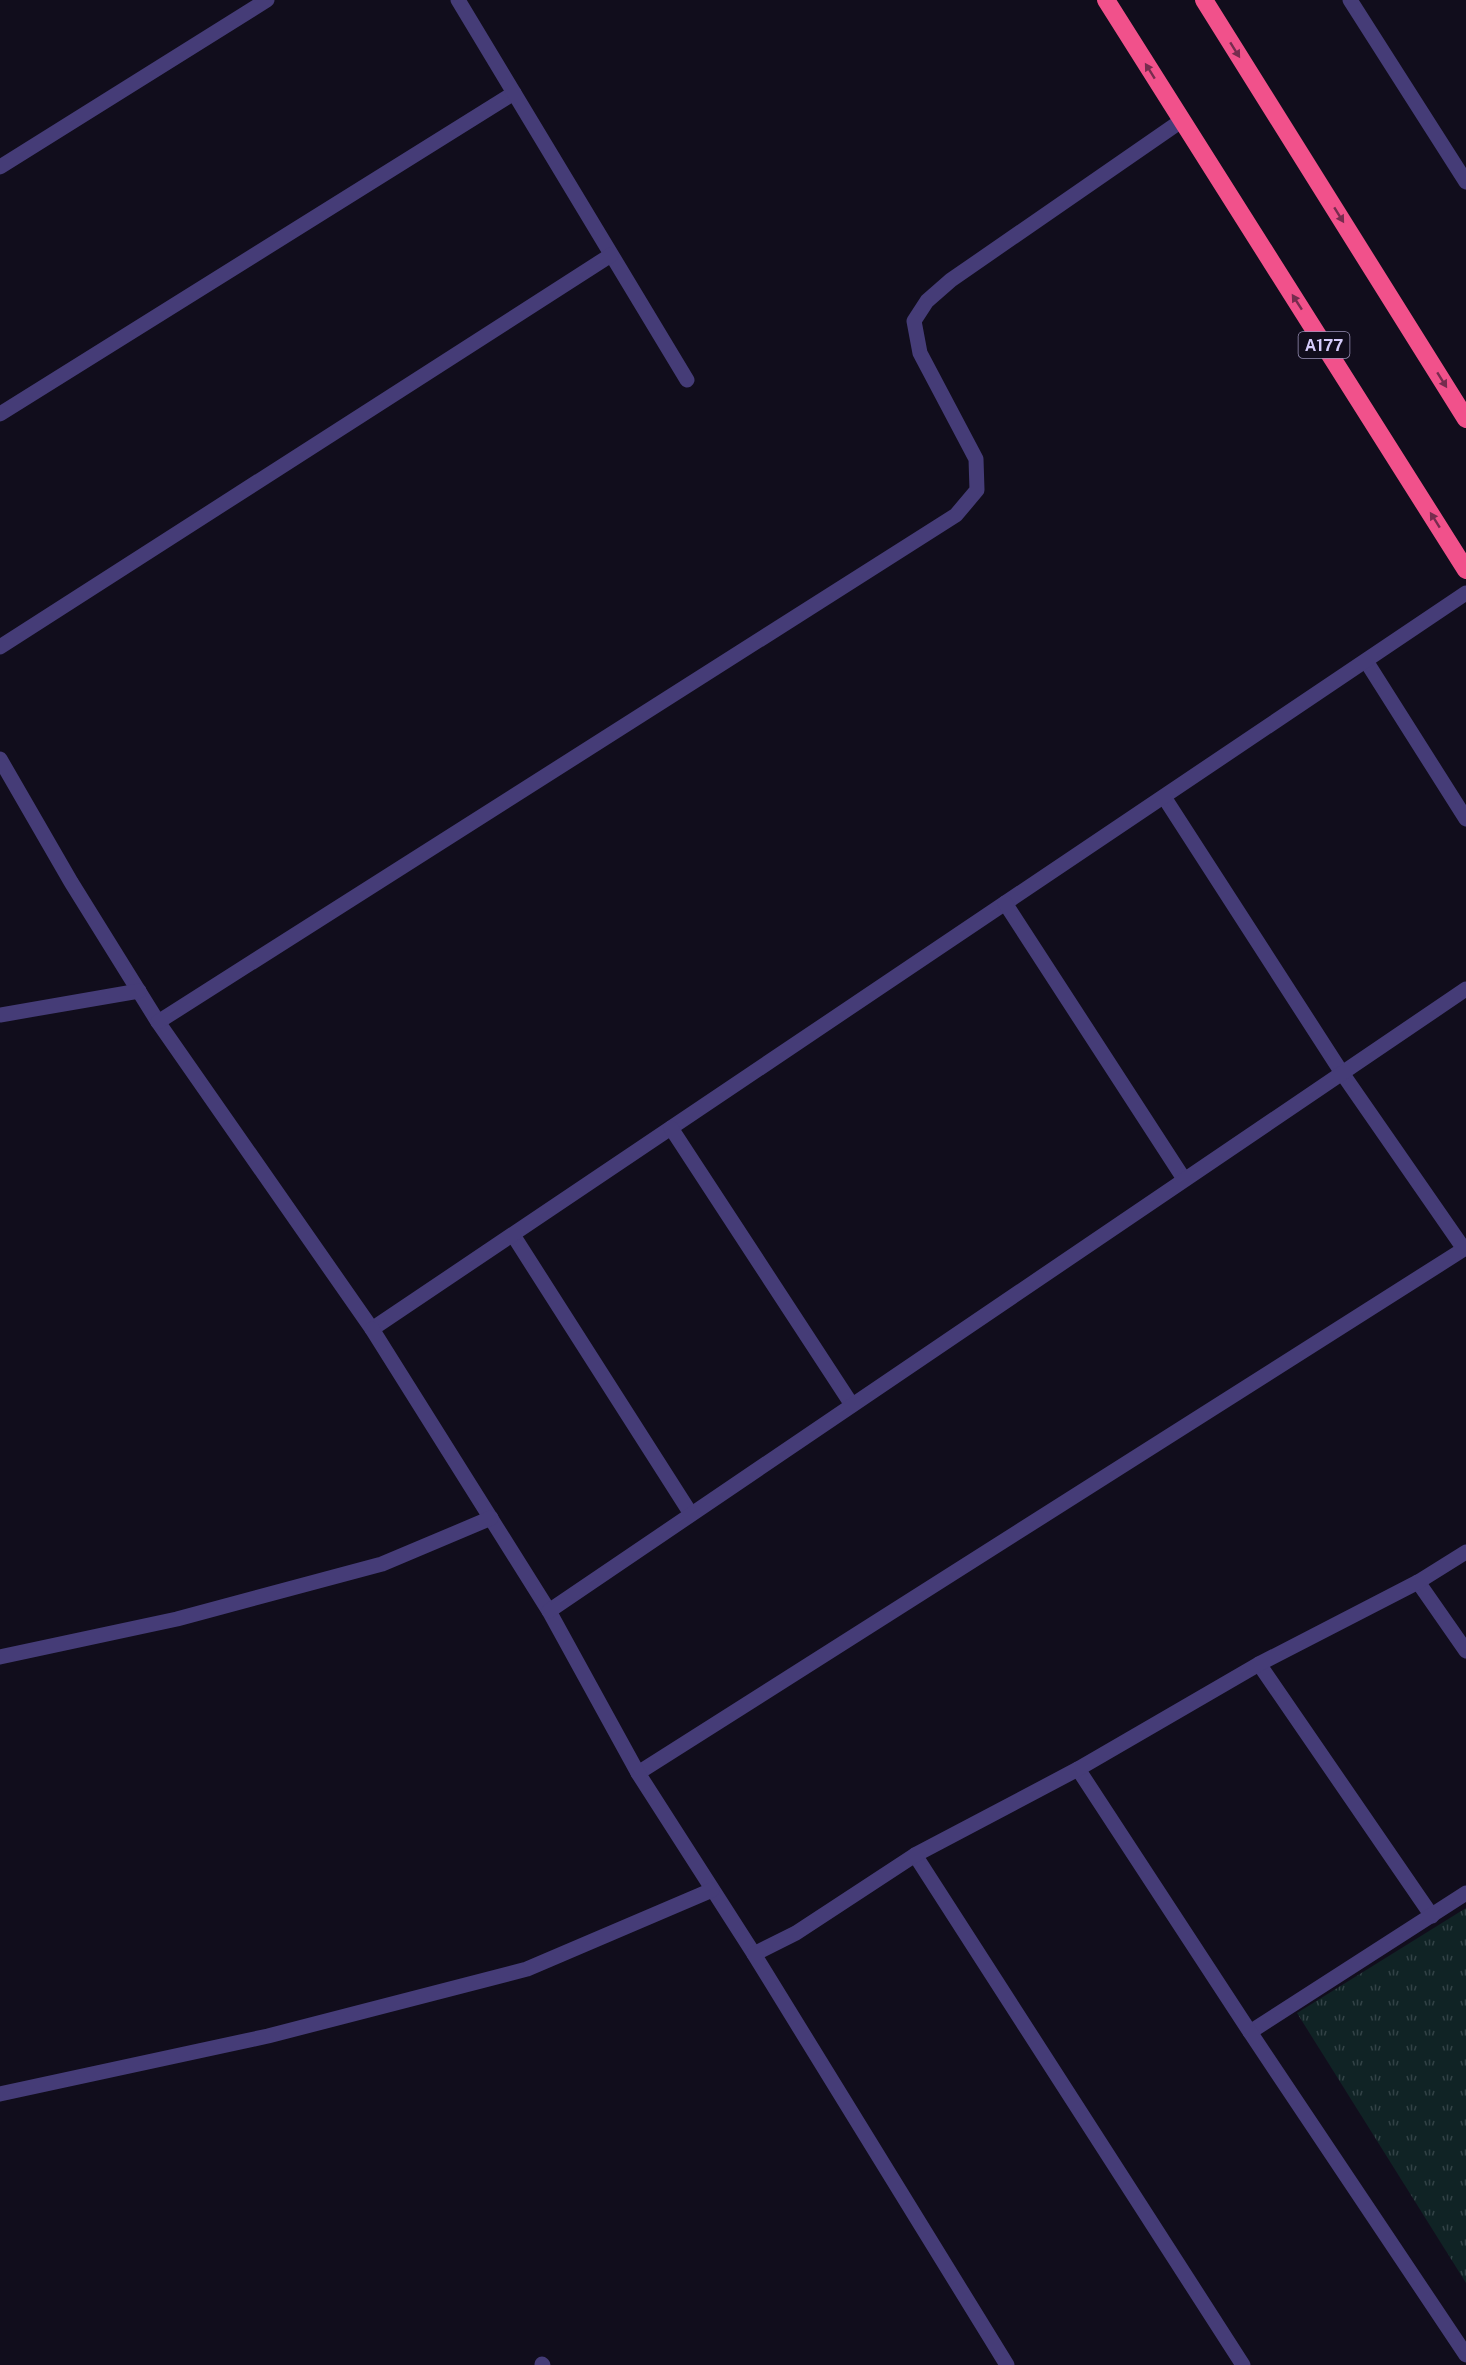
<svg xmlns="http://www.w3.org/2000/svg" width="1466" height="2365" font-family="'Public Sans',sans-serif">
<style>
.grass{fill:url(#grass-tufts)}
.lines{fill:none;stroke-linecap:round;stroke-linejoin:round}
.lane{stroke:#453c77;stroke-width:15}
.street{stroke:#453c77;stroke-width:15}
.highway{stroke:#f1518b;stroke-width:18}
.oneway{fill:#762c4e}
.labels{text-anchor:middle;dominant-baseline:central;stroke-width:4.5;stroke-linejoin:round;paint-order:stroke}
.shield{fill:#110d1c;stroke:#9b93b8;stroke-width:1.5}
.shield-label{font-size:16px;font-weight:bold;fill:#d6ccfb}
</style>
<defs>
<pattern id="grass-tufts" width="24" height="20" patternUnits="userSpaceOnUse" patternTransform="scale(1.5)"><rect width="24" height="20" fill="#102325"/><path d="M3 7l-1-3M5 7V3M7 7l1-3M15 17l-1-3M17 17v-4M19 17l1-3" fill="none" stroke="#324246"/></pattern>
</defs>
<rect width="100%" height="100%" fill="#110d1c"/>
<!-- grass -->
<path class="grass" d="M1466 1908V2283L1297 2013Z"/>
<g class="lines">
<!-- lane -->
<g class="lane">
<path d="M0 414 514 93"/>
<path d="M513 1235 691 1514"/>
<path d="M1259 1664 1432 1916"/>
<path d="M638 1773 1464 1249 1342 1073 1164 797"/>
<path d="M915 1855 1243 2365"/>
<path d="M1250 2032 1466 1893"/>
</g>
<!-- street -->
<g class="street">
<path d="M458 0 687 380"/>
<path d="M1350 0 1466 182"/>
<path d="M0 167 267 0"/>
<path d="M0 647 611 255"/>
<path d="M1366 661 1466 819"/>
<path d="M0 759 71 882 158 1022 372 1329 1466 593"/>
<path d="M1005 903 1184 1179"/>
<path d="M0 1015 139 991"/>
<path d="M158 1022 956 515 977 490 976 459 920 353 914 321 927 301 951 280 1181 121"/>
<path d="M671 1128 852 1405"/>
<path d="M372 1329 549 1611 638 1773 754 1954"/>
<path d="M1418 1582 1466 1651"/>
<path d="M549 1611 1466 989"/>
<path d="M0 1657 177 1619 382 1564 491 1518"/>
<path d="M1078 1769 1250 2032 1466 2355"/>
<path d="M0 2094 268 2036 527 1969 712 1890"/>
<path d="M542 2364 543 2365"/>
<path d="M1007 2365 754 1954 796 1933 915 1855 1078 1769 1259 1664 1418 1582 1466 1552"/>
</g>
<!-- highway -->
<g class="highway">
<path d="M1106 0 1466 570"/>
<path d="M1204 0 1466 419"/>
</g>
</g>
<!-- one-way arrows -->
<defs><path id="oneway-solid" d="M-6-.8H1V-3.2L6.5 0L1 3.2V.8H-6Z" transform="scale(1.5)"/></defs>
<g class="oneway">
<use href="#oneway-solid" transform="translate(1235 50) rotate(58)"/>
<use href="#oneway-solid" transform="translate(1150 71) rotate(-122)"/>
<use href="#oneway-solid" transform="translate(1339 215) rotate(58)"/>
<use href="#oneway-solid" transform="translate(1297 302) rotate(-123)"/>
<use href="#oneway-solid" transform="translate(1442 380) rotate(58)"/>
<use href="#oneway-solid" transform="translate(1435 520) rotate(-122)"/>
</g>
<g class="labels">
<!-- shield labels -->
<rect class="shield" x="1298.5" y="332" width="51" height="26" rx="4.5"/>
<g class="shield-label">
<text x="1324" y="345">A177</text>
</g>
</g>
</svg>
